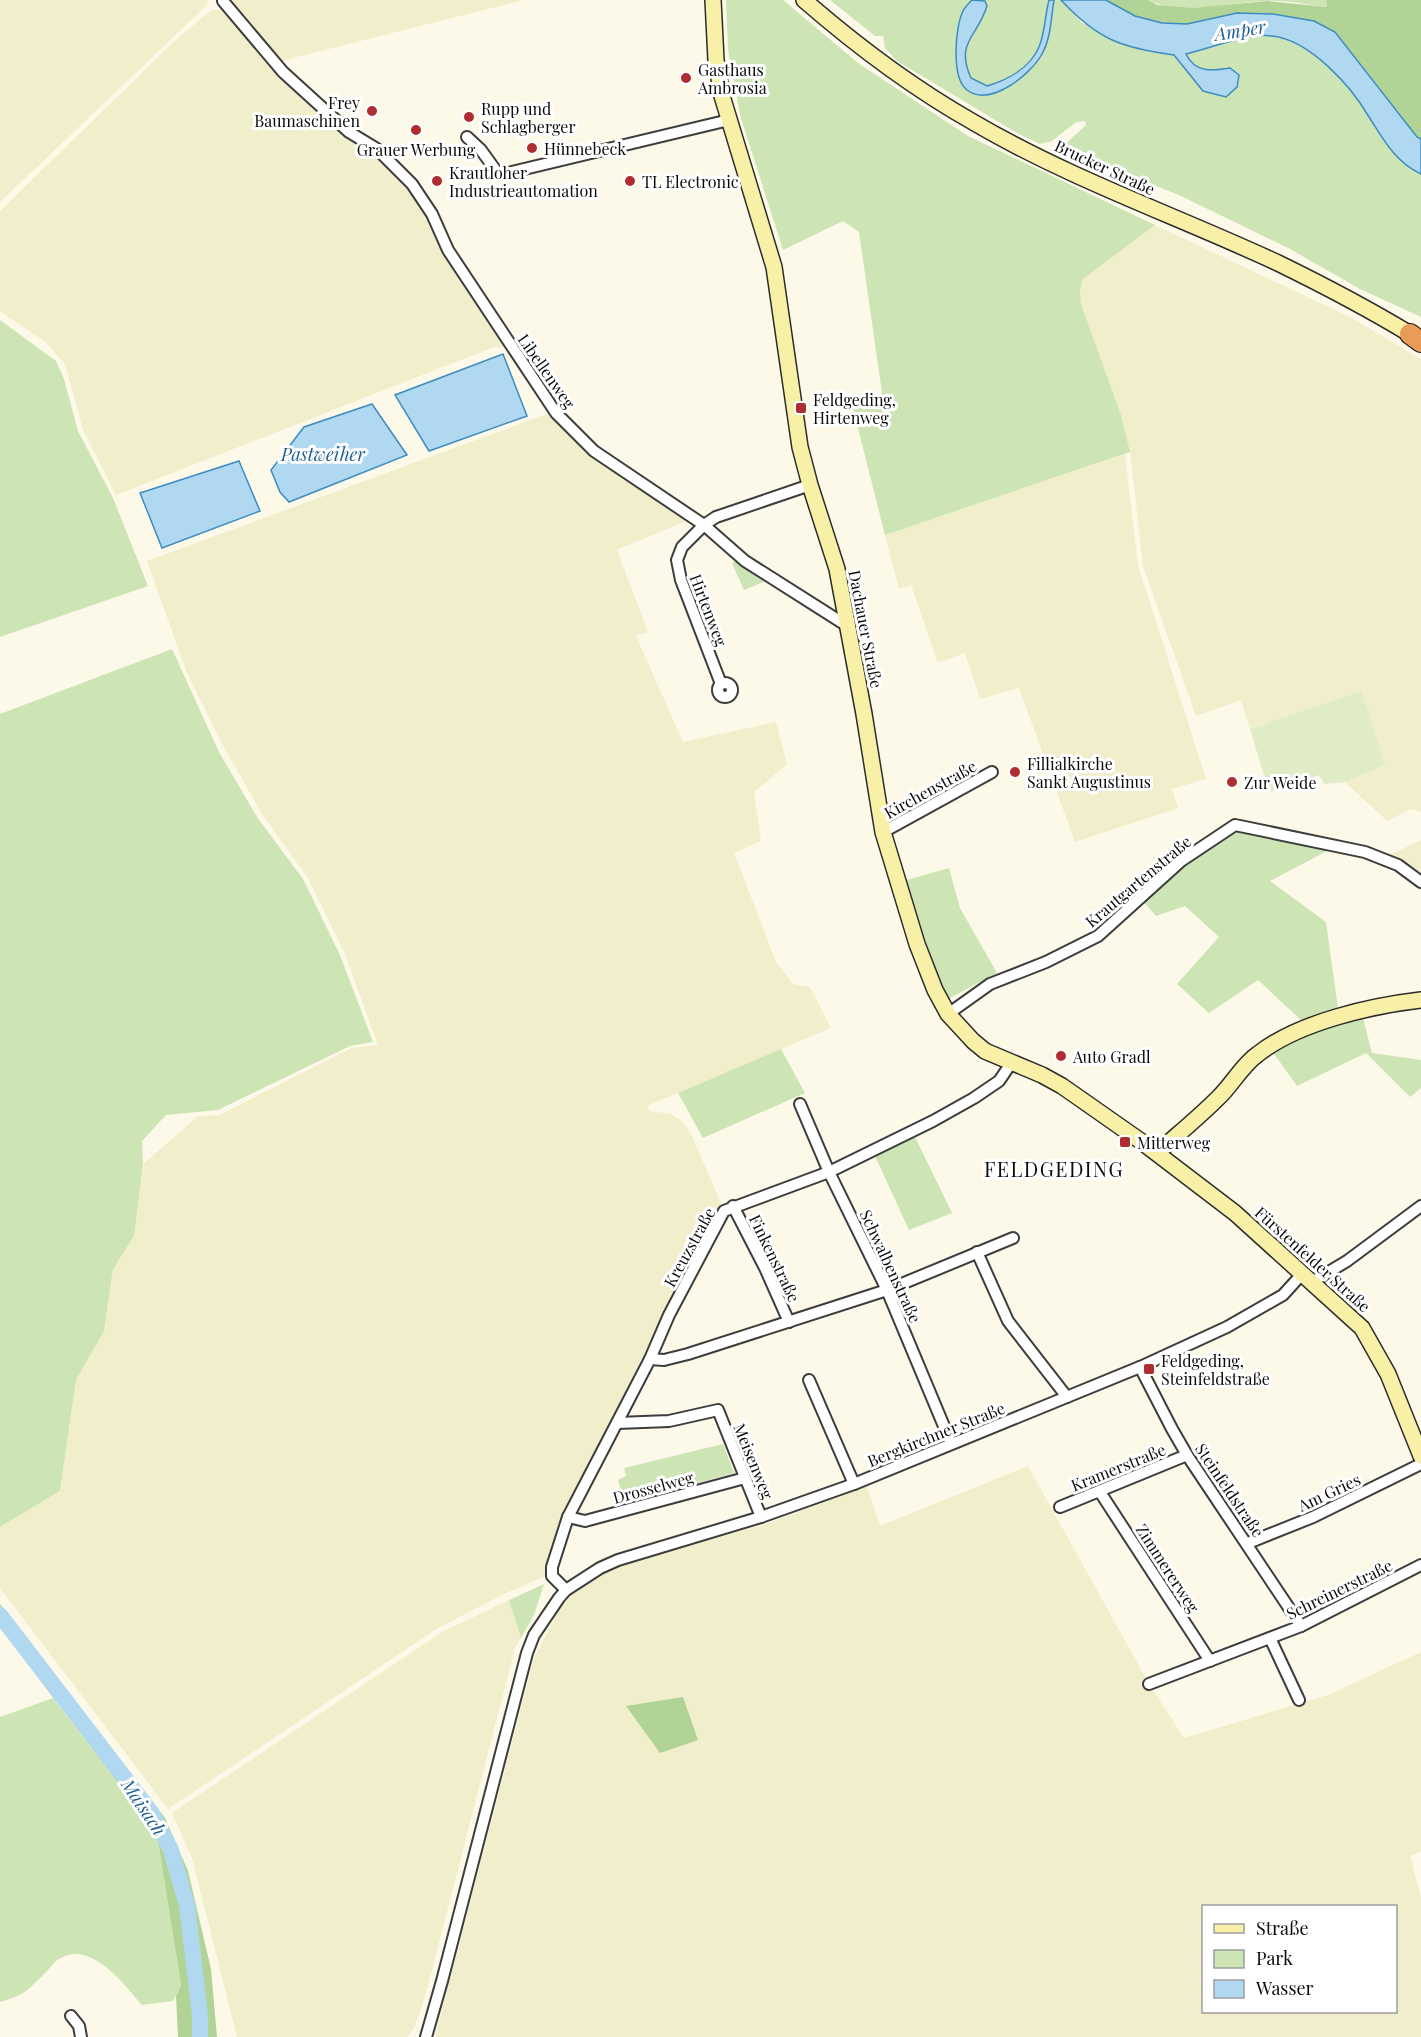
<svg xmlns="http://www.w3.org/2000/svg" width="1421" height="2037" font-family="'Playfair Display',serif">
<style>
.farmland{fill:#f1eecb;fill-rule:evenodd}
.green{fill:#cde4b5}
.forest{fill:#b1d496}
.pitch{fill:#dfecc6}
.water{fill:#b1d8f1;stroke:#3d8cc2;stroke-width:1.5}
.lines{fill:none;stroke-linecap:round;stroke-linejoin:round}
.river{stroke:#b1d8f1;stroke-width:16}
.street-casing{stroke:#3d3d3d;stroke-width:14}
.secondary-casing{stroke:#2c2c2c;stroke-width:18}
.highway-casing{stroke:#1b1b1b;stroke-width:22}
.street{stroke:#fff;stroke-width:10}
.secondary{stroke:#f9f0a8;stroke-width:15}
.highway{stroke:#e99c5a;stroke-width:20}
.poi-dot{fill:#ae2d33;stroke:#fff;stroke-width:2}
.labels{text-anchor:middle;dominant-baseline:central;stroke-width:6;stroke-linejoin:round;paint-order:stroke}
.poi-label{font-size:16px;fill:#0a0a0a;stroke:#fff;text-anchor:start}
.street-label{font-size:16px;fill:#0a0a0a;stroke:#fff}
.water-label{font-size:18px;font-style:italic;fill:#1e5e91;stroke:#fff}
.quarter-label{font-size:20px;letter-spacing:1.5px;fill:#0a0a0a;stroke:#fff}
</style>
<rect width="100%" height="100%" fill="#fdf9e8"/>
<!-- farmland -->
<g class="farmland">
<path d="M0 0H209L206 6 0 202Z"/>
<path d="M230 0H524L281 61 282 74 378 151 410 184 510 348 494 347 116 495 83 430 65 364 44 341 0 311V211L179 37 212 10H225L233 5Z"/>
<path d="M1155 225 1352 318 1421 359V812L1411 809 1387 821 1345 782 1385 765 1362 691 1250 729 1241 700 1196 716 1143 566 1130 452 1121 415 1081 304 1080 290 1083 279Z"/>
<path d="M552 412 592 453 693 518 617 550 648 632 636 636 683 742 776 722 787 764 754 792 761 841 734 853 776 962 793 984 810 987 831 1028 647 1106 650 1111 671 1114 682 1121 691 1134 721 1203 706 1228 565 1514 553 1543 545 1576 506 1593 438 1628 168 1809 0 1588V1527L60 1491 76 1380 104 1331 113 1269 134 1236 143 1164 198 1116 220 1115 351 1048 378 1045 345 954 308 878 262 814 222 744 187 673 147 561Z"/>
<path d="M1125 454 1138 565 1206 779 1172 789 1178 808 1075 842 1019 688 980 699 965 653 938 663 911 585 899 589 885 535Z"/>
<path d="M1421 840V874L1387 856Z"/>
<path d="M1028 1466 1149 1684 1184 1738 1328 1695 1421 1652V1851L1410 1856 1421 1897V2037H435L534 1658 561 1606 587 1580 621 1564 769 1523 867 1486 880 1526ZM1204 1906H1396V2012H1204Z"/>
<path d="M509 1600 521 1638 515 1648 426 1993 415 2027 407 2037H237L192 1858 172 1813 442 1632Z"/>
</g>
<!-- green -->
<g class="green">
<path d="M726 0H783L858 63 968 136 1155 225 1083 279 1080 290 1081 304 1121 415 1130 452 885 535 853 408 882 393 859 232 843 221 783 250 740 115 728 50Z"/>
<path d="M830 0H977H972L959 77 997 93C1044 63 1047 54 1054 0H1061L1082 23 1149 52 1174 55 1203 91 1230 68C1210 71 1197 74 1186 54 1213 47 1242 35 1270 36 1284 37 1313 52 1324 61 1336 71 1362 104 1370 117 1384 141 1396 162 1421 174V317L1360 289 1290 249 1179 195 1072 153 1062 147 1086 125 1085 121 1076 122 1052 141 1040 144 1017 133 897 61 885 48 883 36H875Z"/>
<path d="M979 0H1049C1045 15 1045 33 1039 47 1030 68 1007 79 987 86L971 78 965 64 964 54 987 6 985 1Z"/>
<path d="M1148 0H1326L1327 7C1308 5 1287 0 1267 1 1229 2 1184 17 1148 0Z"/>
<path d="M0 320 56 361 64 379 78 431 113 498 148 586 0 637Z"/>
<path d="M738 560 766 581 744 590 732 563Z"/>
<path d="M172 649 219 752 257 817 303 879 340 955 373 1042 350 1046 218 1110 166 1115 142 1141 143 1164 134 1236 113 1269 104 1331 76 1380 60 1491 0 1527V714Z"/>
<path d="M1234 826 1329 850 1270 881 1326 922 1338 1008 1302 1021 1258 980 1209 1013 1177 984 1219 937 1185 906 1156 916 1142 900 1183 860Z"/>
<path d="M949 868 960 908 997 973 948 999 923 939 904 881Z"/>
<path d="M1362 1014 1372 1053 1421 1060V1088L1410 1097 1366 1053 1297 1086 1272 1051 1284 1043Z"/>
<path d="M781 1049 805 1093 703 1138 678 1093Z"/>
<path d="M915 1137 952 1213 909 1230 875 1156Z"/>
<path d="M723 1444 734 1473 625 1503 618 1480 626 1476 624 1468Z"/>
<path d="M544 1584 534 1615 521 1638 509 1600Z"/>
<path d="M53 1698 157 1835 181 1985 173 2001 142 2005C124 1985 91 1939 59 1959 54 1962 50 1968 46 1972 28 1990 25 1995 0 2002V1717Z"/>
</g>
<!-- forest -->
<g class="forest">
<path d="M1106 0H1148L1158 5 1192 8 1268 1 1327 7 1326 0H1421V139L1417 137 1359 62 1314 21 1273 14 1237 13 1187 24 1162 23 1135 16Z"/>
<path d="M0 1604 165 1818 188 1871 211 1969 217 2037H178L176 1996 181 1985 157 1835 0 1627Z"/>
<path d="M683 1697 698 1740 660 1753 626 1706Z"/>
</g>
<!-- pitch -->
<path class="pitch" d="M1362 691 1385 765 1345 782 1324 784 1319 775 1269 792 1250 729Z"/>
<!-- water -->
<g class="water">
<path d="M972 0 985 1 987 6C977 38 955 42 971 78L987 86C1007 80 1030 68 1039 47 1045 33 1045 15 1049 0H1054C1051 18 1051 38 1042 54 1031 74 990 108 967 90 951 78 955 27 963 11 965 7 969 3 972 0Z"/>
<path d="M1061 0H1106L1135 16 1162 23 1187 24 1237 13 1273 14 1314 21 1335 32 1417 137 1421 139V174C1395 162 1384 140 1369 117 1351 86 1310 40 1272 36 1247 33 1211 48 1186 54 1195 73 1212 71 1230 68L1239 75 1237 87 1226 97 1203 91 1174 55C1121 48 1097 39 1061 0Z"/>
<path d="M503 354 527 416 429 451 395 395Z"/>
<path d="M372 404 407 455 289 502 280 492 271 470 304 427Z"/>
<path d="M239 461 260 511 162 548 140 493Z"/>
</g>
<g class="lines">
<!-- river -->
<path class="river" d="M0 1615 151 1812 171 1850 187 1905 200 2015V2037"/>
<!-- street casing -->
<g class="street-casing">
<g id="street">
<path d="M223 1 283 72 349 132 377 149 412 184 432 214 448 250 556 413 594 451 704 525 745 561 849 627"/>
<path d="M467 137 481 150 499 175 729 120"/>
<circle cx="725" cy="690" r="7"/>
<path d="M721 684 681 580 677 560 682 547 704 525 716 517 810 485"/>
<path d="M883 832 992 772"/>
<path d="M948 1014 990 984 1046 962 1098 936 1181 861 1235 825 1365 852 1398 865 1421 882"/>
<path d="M800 1104 829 1172 887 1290 951 1443"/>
<path d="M733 1206 765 1268 789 1322"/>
<path d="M977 1252 1008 1321 1067 1397"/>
<path d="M1312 1282 1347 1261 1421 1206"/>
<path d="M650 1359 664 1360 688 1354 887 1290 1013 1238"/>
<path d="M1140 1367 1172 1429 1187 1455 1301 1626"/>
<path d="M809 1380 854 1484"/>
<path d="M617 1423 669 1421 718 1410 761 1517"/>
<path d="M1100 1492 1210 1661"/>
<path d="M1060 1507 1187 1455"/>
<path d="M568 1517 585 1521 745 1478"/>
<path d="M1248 1543 1313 1517 1421 1464"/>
<path d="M566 1590 552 1576V1567L568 1517 650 1359 669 1315 724 1211 829 1172 933 1121 974 1098 999 1081 1012 1062"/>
<path d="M1270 1638 1299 1700"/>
<path d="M1149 1684 1301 1626 1421 1565"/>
<path d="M71 2016 79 2026 81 2037"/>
<path d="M426 2037 442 1981 527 1653 534 1635 559 1598 566 1590 600 1568 618 1560 761 1517 854 1484 1140 1367 1227 1327 1283 1295 1302 1274"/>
</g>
</g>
<!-- secondary casing -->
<g class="secondary-casing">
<g id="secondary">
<path d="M713 0 716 60 722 96 774 267 800 447 810 485 837 569 864 714 883 832 917 944 935 990 948 1014 973 1041 985 1051 1042 1075 1062 1086 1142 1142 1235 1213 1362 1328 1388 1374 1421 1456"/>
<path d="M804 0C857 46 913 88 973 122 1070 179 1177 216 1278 263 1323 285 1367 308 1410 334"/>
<path d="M1157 1153C1177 1135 1199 1117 1218 1098 1232 1085 1242 1065 1258 1054 1299 1022 1370 1006 1421 1000"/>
</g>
</g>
<!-- highway casing -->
<g class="highway-casing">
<path id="highway" d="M1410 334 1421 342"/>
</g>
<!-- street -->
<use href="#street" class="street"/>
<!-- secondary -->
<use href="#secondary" class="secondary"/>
<!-- highway -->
<use href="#highway" class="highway"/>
</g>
<!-- markers -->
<g class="poi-dot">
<circle cx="686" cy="78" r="6"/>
<circle cx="372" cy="111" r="6"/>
<circle cx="469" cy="117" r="6"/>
<circle cx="416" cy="130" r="6"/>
<circle cx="532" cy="148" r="6"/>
<circle cx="437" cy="181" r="6"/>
<circle cx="630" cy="181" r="6"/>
<rect x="795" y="402" width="12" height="12" rx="3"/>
<circle cx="1015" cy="772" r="6"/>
<circle cx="1232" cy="782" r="6"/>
<circle cx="1061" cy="1056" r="6"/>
<rect x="1119" y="1136" width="12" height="12" rx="3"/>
<rect x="1143" y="1363" width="12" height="12" rx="3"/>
</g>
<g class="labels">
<!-- poi labels -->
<g class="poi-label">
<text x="698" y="69">Gasthaus<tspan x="698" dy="18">Ambrosia</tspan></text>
<text x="360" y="102" text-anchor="end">Frey<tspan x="360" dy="18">Baumaschinen</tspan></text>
<text x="481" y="108">Rupp und<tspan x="481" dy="18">Schlagberger</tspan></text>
<text x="544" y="148">Hünnebeck</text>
<text x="416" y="149" text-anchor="middle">Grauer Werbung</text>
<text x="449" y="172">Krautloher<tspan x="449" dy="18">Industrieautomation</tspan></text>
<text x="642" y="181">TL Electronic</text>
<text x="813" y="399">Feldgeding,<tspan x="813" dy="18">Hirtenweg</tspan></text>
<text x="1027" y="763">Fillialkirche<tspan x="1027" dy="18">Sankt Augustinus</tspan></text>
<text x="1244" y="782">Zur Weide</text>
<text x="1073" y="1056">Auto Gradl</text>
<text x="1137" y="1142">Mitterweg</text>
<text x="1161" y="1360">Feldgeding,<tspan x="1161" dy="18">Steinfeldstraße</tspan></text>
</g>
<!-- street labels -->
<g class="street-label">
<text transform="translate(1105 167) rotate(25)">Brucker Straße</text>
<text transform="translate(547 371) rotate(55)">Libellenweg</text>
<text transform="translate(709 610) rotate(69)">Hirtenweg</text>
<text transform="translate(866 629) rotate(79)">Dachauer Straße</text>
<text transform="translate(930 789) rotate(-29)">Kirchenstraße</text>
<text transform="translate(1138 881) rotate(-40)">Krautgartenstraße</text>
<text transform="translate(689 1247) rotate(-61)">Kreuzstraße</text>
<text transform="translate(775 1258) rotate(64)">Finkenstraße</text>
<text transform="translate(1313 1259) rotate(42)">Fürstenfelder Straße</text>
<text transform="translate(891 1266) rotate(65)">Schwalbenstraße</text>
<text transform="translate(936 1434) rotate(-22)">Bergkirchner Straße</text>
<text transform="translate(754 1461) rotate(68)">Meisenweg</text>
<text transform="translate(1118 1467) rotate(-22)">Kramerstraße</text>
<text transform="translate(653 1487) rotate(-15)">Drosselweg</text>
<text transform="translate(1230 1490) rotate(56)">Steinfeldstraße</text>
<text transform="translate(1329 1492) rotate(-25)">Am Gries</text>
<text transform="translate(1168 1568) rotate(57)">Zimmererweg</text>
<text transform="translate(1339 1589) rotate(-26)">Schreinerstraße</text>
</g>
<!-- water labels -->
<g class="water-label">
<text transform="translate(1240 30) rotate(-9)">Amper</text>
<text x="323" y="454">Pastweiher</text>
<text transform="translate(144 1807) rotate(56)">Maisach</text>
</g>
<!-- quarter labels -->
<g class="quarter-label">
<text x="1054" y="1168">FELDGEDING</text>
</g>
</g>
<!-- legend -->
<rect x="1202" y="1905" width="195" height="108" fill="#ffffff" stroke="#9d9d9d" stroke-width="1.5"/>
<rect x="1214" y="1924" width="30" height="9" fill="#f9f0a8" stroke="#9d9d9d" stroke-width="1.5"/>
<text x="1256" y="1935" font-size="18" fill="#0a0a0a">Straße</text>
<rect x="1214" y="1950" width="30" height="18" fill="#cde4b5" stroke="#9d9d9d" stroke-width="1.5"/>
<text x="1256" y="1965" font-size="18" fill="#0a0a0a">Park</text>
<rect x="1214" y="1980" width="30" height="18" fill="#b1d8f1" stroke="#9d9d9d" stroke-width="1.5"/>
<text x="1256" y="1995" font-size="18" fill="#0a0a0a">Wasser</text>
</svg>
